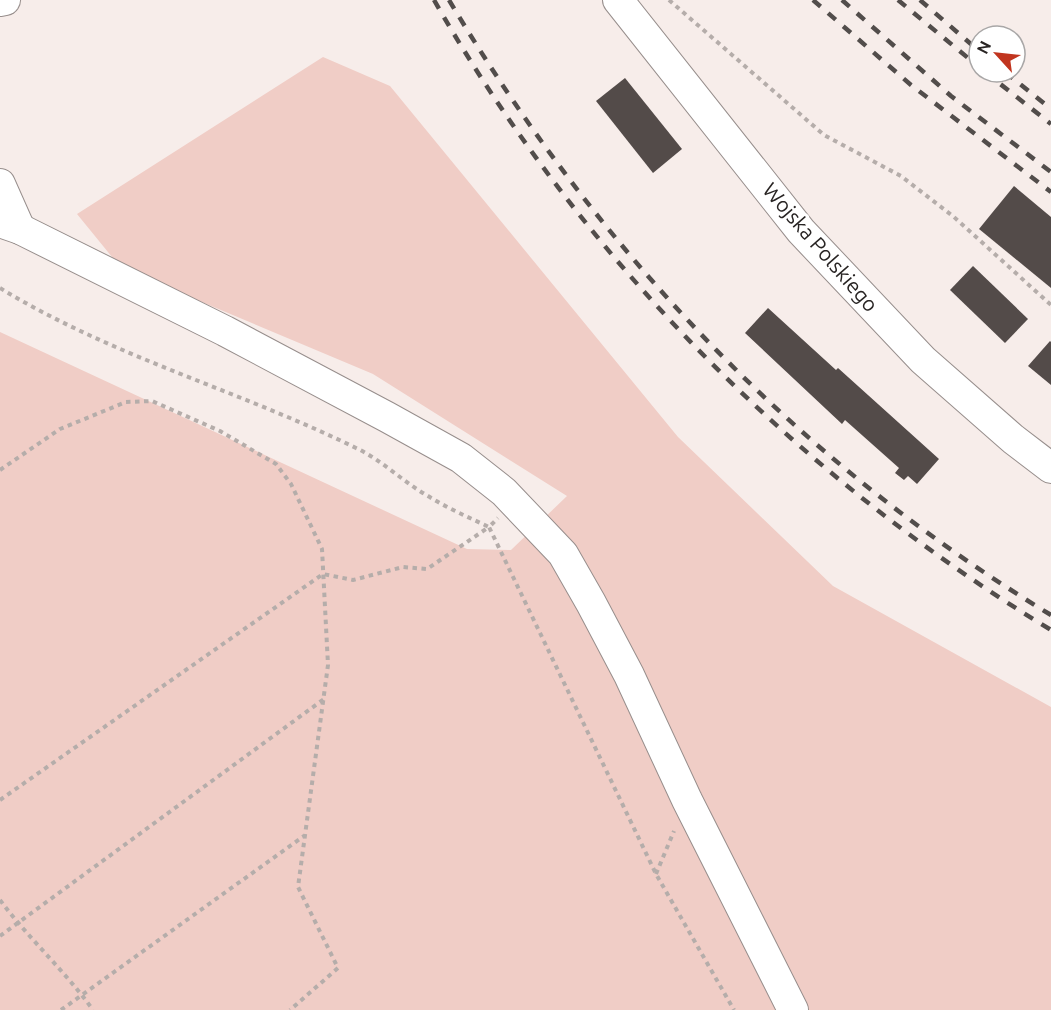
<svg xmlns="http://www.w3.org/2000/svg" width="1051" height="1010" font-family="Ubuntu,sans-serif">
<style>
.green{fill:#f0cdc6}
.building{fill:#534b49}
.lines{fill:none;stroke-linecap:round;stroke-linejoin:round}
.minor-casing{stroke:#978e8c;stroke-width:32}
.path{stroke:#b5adaa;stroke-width:4;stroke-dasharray:4.5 4.5;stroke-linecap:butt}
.minor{stroke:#fff;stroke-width:30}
.rail{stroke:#524d4b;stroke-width:4.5;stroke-dasharray:10 10;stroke-linecap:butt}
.labels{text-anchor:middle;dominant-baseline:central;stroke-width:6;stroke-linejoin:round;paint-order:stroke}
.street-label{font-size:21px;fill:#282423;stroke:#fff}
</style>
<rect width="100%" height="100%" fill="#f7edea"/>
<!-- green -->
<path class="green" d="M323 57 390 86 678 437 833 586 1051 707V1010H0V332L467 549 511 550 567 496 373 374 121 268 77 214Z"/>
<!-- building -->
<g class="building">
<path d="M625 78 682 149 653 173 596 101Z"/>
<path d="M1014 186 1051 217V288L979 229Z"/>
<path d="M973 266 1028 319 1005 343 950 290Z"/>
<path d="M768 308 836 370 838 368 939 459 917 484 908 476 904 480 895 473 899 468 845 420 842 424 745 333Z"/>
<path d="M1050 341 1051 342V385L1028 366Z"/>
</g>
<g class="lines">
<!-- minor casing -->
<g class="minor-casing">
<g id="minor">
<path d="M618 0 801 231 923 360 1013 439 1051 468"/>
<path d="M0 1 5 0"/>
<path d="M0 184 20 229"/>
<path d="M0 222 20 229 225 331 387 417 461 458 504 492 563 554 591 603 629 675 687 800 793 1010"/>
</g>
</g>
<!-- path -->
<g class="path">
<path d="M669 0 824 135 901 176 954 217 1051 305"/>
<path d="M0 288C113 357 238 390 356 448 382 460 403 482 428 496 447 508 468 517 489 527L498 518"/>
<path d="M0 470 60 429 126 402 152 401 220 431 276 464 291 484 322 549 328 665 298 887 338 968 290 1010"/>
<path d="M0 800 323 574 353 580 403 567 427 569 489 527 656 874 734 1010"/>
<path d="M656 874 674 831"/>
<path d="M0 900C29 939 65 971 93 1010"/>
<path d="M0 936 324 699"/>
<path d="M61 1010 304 836"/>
</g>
<!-- minor -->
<use href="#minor" class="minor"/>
<!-- rail -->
<g class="rail">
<path d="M434 0C582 259 796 475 1051 630"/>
<path d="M449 0C601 255 797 461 1051 615"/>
<path d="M813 0 911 85 1051 192"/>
<path d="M842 0 951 96 1051 172"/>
<path d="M898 0 979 67"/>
<path d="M920 0 979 51"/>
<path d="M985 72 1051 124"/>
<path d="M1005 72 1051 109"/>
</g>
</g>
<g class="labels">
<!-- street labels -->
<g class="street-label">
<text transform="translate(821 247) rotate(49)">Wojska Polskiego</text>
</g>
</g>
<!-- north arrow -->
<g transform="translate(997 54) rotate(297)"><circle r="28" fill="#ffffff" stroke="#a9a7a7" stroke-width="1.5"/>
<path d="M0-4.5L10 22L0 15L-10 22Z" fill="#c1351f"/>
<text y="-9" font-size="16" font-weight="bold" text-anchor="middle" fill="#282423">N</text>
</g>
</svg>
